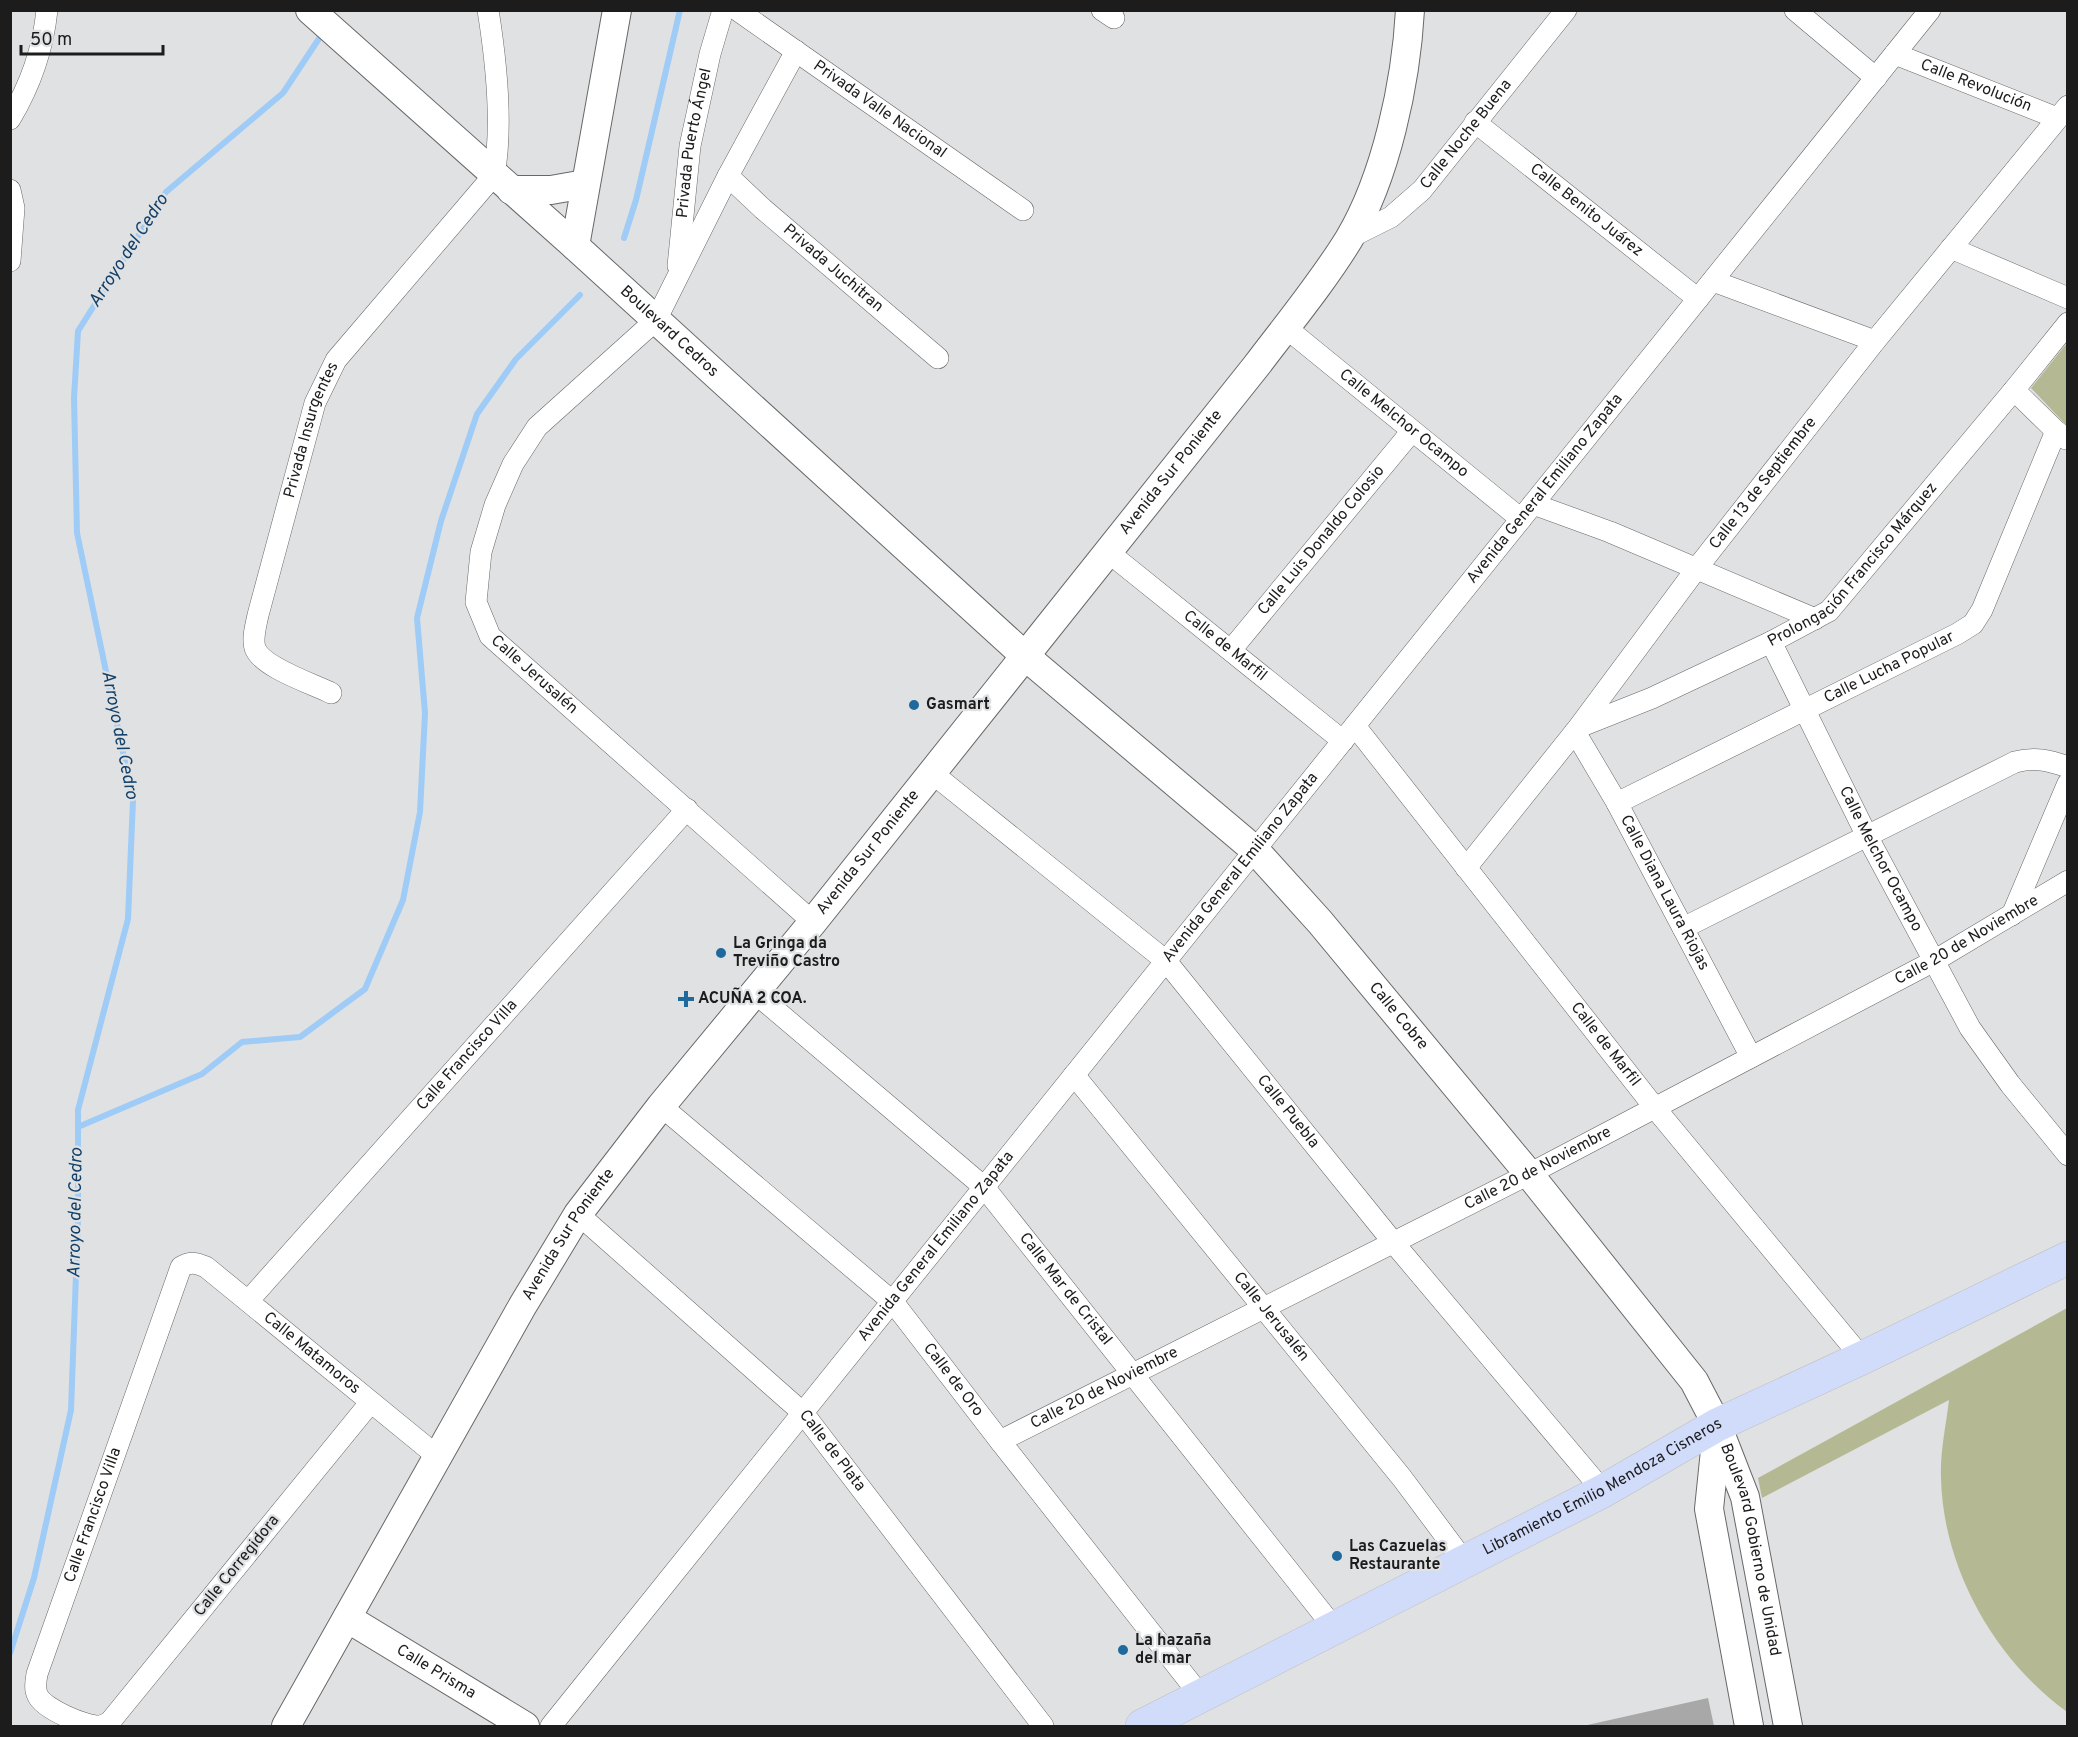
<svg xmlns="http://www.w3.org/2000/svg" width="2078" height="1737" font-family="Overpass,sans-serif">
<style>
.green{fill:#b5b993}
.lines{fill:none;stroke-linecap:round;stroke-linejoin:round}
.stream{stroke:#9fcbf7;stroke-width:6}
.building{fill:#a8a8a9}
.street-casing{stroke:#686869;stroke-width:22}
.secondary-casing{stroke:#686869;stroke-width:30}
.primary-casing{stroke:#bfbfbf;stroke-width:34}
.street{stroke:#fff;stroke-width:21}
.secondary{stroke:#fff;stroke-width:28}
.primary{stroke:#d1dcfb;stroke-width:33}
.poi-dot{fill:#1f699c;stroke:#e0e1e2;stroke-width:2}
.labels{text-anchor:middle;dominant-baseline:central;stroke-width:4.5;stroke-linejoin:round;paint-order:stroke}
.street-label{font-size:16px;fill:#1c1c1c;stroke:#e0e1e2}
.poi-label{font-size:16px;font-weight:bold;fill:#1c1c1c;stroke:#e0e1e2;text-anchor:start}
.water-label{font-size:18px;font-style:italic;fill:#12416a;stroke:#e0e1e2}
</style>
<rect width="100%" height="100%" fill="#e0e1e2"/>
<!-- green -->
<g class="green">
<path d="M2067 343V426L2031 388Z"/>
<path d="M2067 1308V1712C1994 1659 1943 1568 1941 1478 1940 1451 1946 1426 1949 1400L1762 1498 1758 1478Z"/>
</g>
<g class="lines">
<!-- stream -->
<g class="stream">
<path d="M624 238 636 200 680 10"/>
<path d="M78 1127 202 1074 242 1042 300 1037 365 989 403 900 420 812 425 713 417 618 441 521 477 414 516 359 580 295"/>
<path d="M10 1653 34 1578 71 1410 78 1220V1110L128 919 133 800 77 533 74 398 78 331 166 192 283 93 324 31"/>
</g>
</g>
<!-- building -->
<path class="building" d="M1708 1698 1714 1726H1583Z"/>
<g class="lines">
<!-- street casing -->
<g class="street-casing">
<g id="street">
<path id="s1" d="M737 10 1023 210"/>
<path d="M1102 10 1114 18"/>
<path d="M1795 10 1876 78"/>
<path id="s2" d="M796 51 728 176 656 320 537 427 513 464 495 505 481 552 476 602 490 636 813 922"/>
<path id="s3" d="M1895 54 2057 118"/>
<path d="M10 119C30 86 43 49 47 10"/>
<path id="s4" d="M1475 122 1698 299"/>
<path id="s5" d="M728 176 763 209 938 358"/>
<path d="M10 190 14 208 10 261"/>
<path id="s6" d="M1349 238 1391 217 1422 190 1566 10"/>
<path d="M1951 248 2068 298"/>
<path id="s7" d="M678 266 690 146 710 54 723 10"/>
<path d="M1713 281 1875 341"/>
<path id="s8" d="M1285 327 1521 519"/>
<path d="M2014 390 2056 431 2066 439"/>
<path d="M1533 504 1610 532 1815 619"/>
<path id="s9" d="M1108 552 1343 741"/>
<path id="s10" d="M1771 642 1867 836 1970 1028 2010 1084 2068 1155"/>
<path id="s11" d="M1231 650 1412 431"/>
<path id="s12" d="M331 693C313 684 261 667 255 648 252 638 256 625 258 615L315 403 336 360 494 175C503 126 496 60 488 10"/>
<path id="s13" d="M1355 726 1655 1108 1862 1358"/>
<path id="s14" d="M1579 727 1652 698 1771 642 1829 611 2014 390 2068 323"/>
<path id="s15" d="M1575 732 1617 803 1751 1057"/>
<path id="s16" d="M932 773 1166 961 1393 1242 1603 1491"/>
<path id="s17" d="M1617 803 1957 634 1973 624 1982 610 2056 431"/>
<path id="s18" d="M1466 868 1578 728 1697 568 1875 341 2068 106"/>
<path d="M2012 915 2068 783"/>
<path d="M1683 928 2015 762C2035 757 2048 760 2068 767"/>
<path id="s19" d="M754 992 984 1187 1335 1629"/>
<path id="s20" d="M1074 1075 1402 1478 1464 1561"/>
<path id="s21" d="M661 1106 893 1302 1000 1441 1200 1695"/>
<path id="s22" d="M578 1214 803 1413 1043 1726"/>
<path id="s23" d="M249 1300 687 809"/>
<path id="s24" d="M370 1403 109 1723C107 1723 102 1726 100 1726 86 1727 44 1709 38 1696 34 1689 36 1681 37 1674L181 1267C191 1261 196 1263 206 1267L437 1456"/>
<path id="s25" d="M1000 1441 1529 1174 1934 961 2068 881"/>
<path id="s26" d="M551 1726 1930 10"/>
</g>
</g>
<!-- secondary casing -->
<g class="secondary-casing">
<g id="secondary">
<path id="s27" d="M310 10 575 246 1025 656 1255 850 1320 922 1529 1174 1694 1381 1717 1425 1745 1497 1788 1726"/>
<path d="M511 190H551L585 184"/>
<path d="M575 246 617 10"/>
<path d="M1717 1431 1709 1509 1749 1726"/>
<path id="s28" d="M347 1618 525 1726"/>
<path id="s29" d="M286 1726 523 1305 578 1214 661 1106 813 922 1257 365C1288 324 1322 283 1349 239 1386 177 1406 83 1410 10"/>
</g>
</g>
<!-- primary casing -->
<g class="primary-casing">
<g id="primary">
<path id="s30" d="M1142 1726 1603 1491 1717 1425 1862 1358 2068 1258"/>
</g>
</g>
<!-- street -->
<use href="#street" class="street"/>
<!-- secondary -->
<use href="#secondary" class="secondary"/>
<!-- primary -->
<use href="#primary" class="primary"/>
</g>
<!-- markers -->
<g class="poi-dot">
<circle cx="914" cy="705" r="6"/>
<circle cx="721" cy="953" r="6"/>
<path d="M683 990h6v6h6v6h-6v6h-6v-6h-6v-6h6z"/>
<circle cx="1337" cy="1556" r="6"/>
<circle cx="1123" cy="1650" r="6"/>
</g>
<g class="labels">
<!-- street labels -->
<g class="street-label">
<text stroke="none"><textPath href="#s3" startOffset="87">Calle Revolución</textPath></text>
<text stroke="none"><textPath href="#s1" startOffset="174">Privada Valle Nacional</textPath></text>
<text stroke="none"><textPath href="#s6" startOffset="159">Calle Noche Buena</textPath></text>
<text stroke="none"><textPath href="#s7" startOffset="124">Privada Puerto Ángel</textPath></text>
<text stroke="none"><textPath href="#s4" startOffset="142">Calle Benito Juárez</textPath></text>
<text stroke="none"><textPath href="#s5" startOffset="140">Privada Juchitran</textPath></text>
<text stroke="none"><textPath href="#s27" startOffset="482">Boulevard Cedros</textPath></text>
<text stroke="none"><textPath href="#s8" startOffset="153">Calle Melchor Ocampo</textPath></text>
<text stroke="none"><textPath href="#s12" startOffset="316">Privada Insurgentes</textPath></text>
<text stroke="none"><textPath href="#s29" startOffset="1539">Avenida Sur Poniente</textPath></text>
<text stroke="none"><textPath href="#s18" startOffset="486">Calle 13 de Septiembre</textPath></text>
<text stroke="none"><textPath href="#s26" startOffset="1587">Avenida General Emiliano Zapata</textPath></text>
<text stroke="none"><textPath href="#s11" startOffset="142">Calle Luis Donaldo Colosio</textPath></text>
<text stroke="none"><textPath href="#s14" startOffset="324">Prolongación Francisco Márquez</textPath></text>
<text stroke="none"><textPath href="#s9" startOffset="150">Calle de Marfil</textPath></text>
<text stroke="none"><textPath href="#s17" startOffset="304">Calle Lucha Popular</textPath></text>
<text stroke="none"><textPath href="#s2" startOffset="747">Calle Jerusalén</textPath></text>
<text stroke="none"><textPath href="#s29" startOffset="1053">Avenida Sur Poniente</textPath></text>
<text stroke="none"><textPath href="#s10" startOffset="243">Calle Melchor Ocampo</textPath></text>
<text stroke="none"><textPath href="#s26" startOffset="1101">Avenida General Emiliano Zapata</textPath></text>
<text stroke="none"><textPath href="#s15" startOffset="184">Calle Diana Laura Riojas</textPath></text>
<text stroke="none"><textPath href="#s25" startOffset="1089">Calle 20 de Noviembre</textPath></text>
<text stroke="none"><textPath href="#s27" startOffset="1484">Calle Cobre</textPath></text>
<text stroke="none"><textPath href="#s13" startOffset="405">Calle de Marfil</textPath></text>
<text stroke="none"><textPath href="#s23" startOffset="328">Calle Francisco Villa</textPath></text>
<text stroke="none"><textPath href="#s16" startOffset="494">Calle Puebla</textPath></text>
<text stroke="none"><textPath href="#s25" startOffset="603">Calle 20 de Noviembre</textPath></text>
<text stroke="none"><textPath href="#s29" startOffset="567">Avenida Sur Poniente</textPath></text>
<text stroke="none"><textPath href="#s26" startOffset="615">Avenida General Emiliano Zapata</textPath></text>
<text stroke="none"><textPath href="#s19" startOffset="432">Calle Mar de Cristal</textPath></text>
<text stroke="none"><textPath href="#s20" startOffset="312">Calle Jerusalén</textPath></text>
<text stroke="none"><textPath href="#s24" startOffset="1110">Calle Matamoros</textPath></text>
<text stroke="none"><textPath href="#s21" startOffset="402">Calle de Oro</textPath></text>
<text stroke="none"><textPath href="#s25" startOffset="117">Calle 20 de Noviembre</textPath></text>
<text stroke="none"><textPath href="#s22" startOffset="348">Calle de Plata</textPath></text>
<text stroke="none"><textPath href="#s30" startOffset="519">Libramiento Emilio Mendoza Cisneros</textPath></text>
<text stroke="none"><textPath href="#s24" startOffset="684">Calle Francisco Villa</textPath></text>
<text stroke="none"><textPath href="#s27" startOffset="2133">Boulevard Gobierno de Unidad</textPath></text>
<text transform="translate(237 1566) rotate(-51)">Calle Corregidora</text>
<text stroke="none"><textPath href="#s28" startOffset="104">Calle Prisma</textPath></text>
</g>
<!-- poi labels -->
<g class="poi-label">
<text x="926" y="705">Gasmart</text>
<text x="733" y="944">La Gringa da<tspan x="733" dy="18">Treviño Castro</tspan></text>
<text x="698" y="999">ACUÑA 2 COA.</text>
<text x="1349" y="1547">Las Cazuelas<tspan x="1349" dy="18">Restaurante</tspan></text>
<text x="1135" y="1641">La hazaña<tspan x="1135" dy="18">del mar</tspan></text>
</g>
<!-- water labels -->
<g class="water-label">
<text transform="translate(129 251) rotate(-57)">Arroyo del Cedro</text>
<text transform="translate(119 735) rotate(79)">Arroyo del Cedro</text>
<text transform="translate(76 1213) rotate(-89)">Arroyo del Cedro</text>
</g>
</g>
<!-- border -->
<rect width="2078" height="1737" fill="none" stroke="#1c1c1c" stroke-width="24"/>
<!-- scale -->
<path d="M21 45v9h142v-9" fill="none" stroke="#1c1c1c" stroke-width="3"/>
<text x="30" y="45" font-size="18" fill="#1c1c1c" stroke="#e0e1e2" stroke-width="4.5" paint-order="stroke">50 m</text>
</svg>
